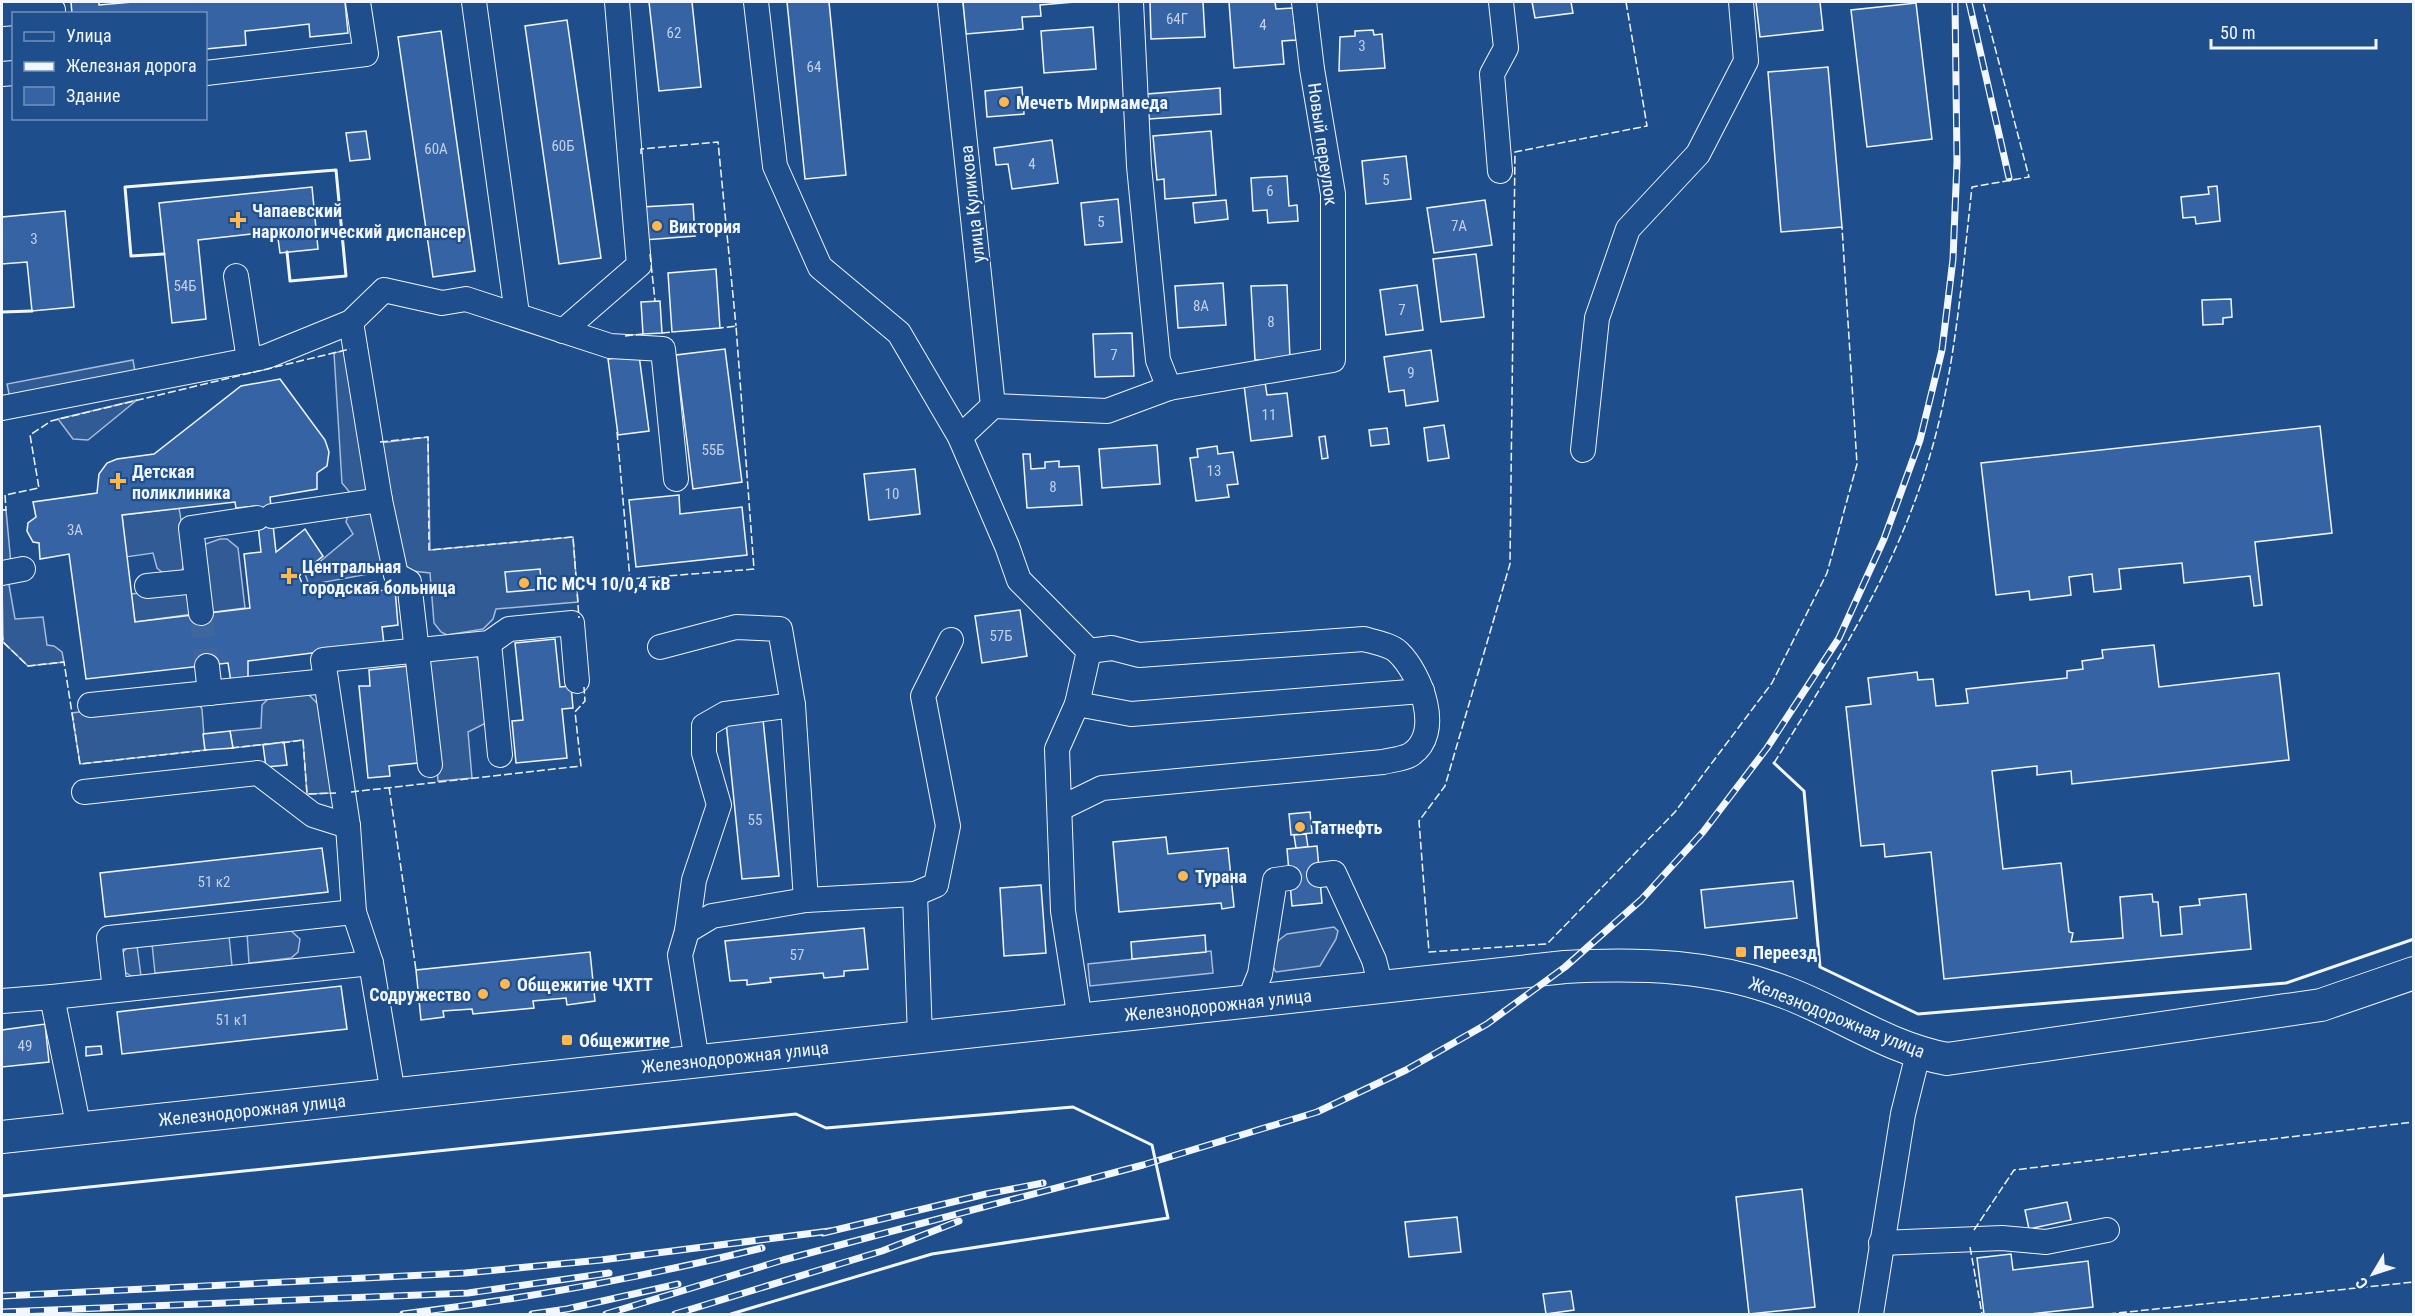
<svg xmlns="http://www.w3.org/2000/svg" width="2415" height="1316" font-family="'Roboto Condensed',sans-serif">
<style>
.built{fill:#305b95;stroke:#a8bbd7;stroke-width:1.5}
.building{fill:#3563a3;stroke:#f2f6ff;stroke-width:1.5;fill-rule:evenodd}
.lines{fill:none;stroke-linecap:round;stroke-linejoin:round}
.minor-tunnel{stroke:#3f679d;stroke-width:24;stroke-dasharray:24 12;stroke-linecap:butt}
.minor-casing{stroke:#f2f6ff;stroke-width:26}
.major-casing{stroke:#f2f6ff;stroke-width:34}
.minor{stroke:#1f4e8c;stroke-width:24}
.major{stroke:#1f4e8c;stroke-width:32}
.rail-casing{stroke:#f2f6ff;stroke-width:7}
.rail{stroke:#1f4e8c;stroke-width:4.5;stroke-dasharray:14;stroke-linecap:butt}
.fence{stroke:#f2f6ff;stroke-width:1.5;stroke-dasharray:8 3;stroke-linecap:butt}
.wall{stroke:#f2f6ff;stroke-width:3}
.poi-dot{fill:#ffb74d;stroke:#1f4e8c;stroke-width:2}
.labels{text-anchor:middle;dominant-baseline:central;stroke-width:4.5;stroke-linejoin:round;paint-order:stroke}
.number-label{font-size:15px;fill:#c3d1e8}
.poi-label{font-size:18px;font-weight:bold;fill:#f2f6ff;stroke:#1f4e8c;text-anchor:start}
.street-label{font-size:18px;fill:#f2f6ff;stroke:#1f4e8c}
</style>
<rect width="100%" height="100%" fill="#1f4e8c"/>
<!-- built -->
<g class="built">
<path d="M347 350 367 490 351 494 342 483 334 353Z"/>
<path d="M133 360 138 389 13 413 7 384Z"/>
<path d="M137 400 88 440 73 439 58 419Z"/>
<path d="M428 437 430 550 573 537 578 602 496 609 493 619 483 629 447 635 441 632 434 623 430 573 412 571 405 565 380 443Z"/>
<path d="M179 508 187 556 181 573H163L157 568 153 553 126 557 122 515Z"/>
<path d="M2 510H6L11 564 2 565Z"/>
<path d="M356 510 376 513 385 568 379 572 309 585 305 574 353 534 346 522 348 515Z"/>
<path d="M220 539H227L238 548 245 608 207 613 203 545Z"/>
<path d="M8 579 15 619 43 617 47 645 54 646 62 652 64 662 28 666 3 642 2 580Z"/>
<path d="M180 589 188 594 193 614 135 622 131 594Z"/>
<path d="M475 654 483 667 487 716 484 724 468 732 472 778 438 781 428 662 436 657Z"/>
<path d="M308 694 320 706 332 793 307 794 303 740 233 748 230 731 261 728 262 705 269 698Z"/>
<path d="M189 698 196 700 202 709 205 750 80 764 72 713Z"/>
<path d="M1334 927 1338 931 1336 939 1320 966 1276 972 1272 965 1273 948 1279 940 1287 934Z"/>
<path d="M289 929 300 939 298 952 291 958 249 963 247 933Z"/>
<path d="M229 936 232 966 155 973 152 944Z"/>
<path d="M137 946 141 976H131L122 970 118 957 128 947Z"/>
<path d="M1211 951 1213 973 1090 986 1088 964Z"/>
</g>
<!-- building -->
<g class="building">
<path d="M71 2H99V5L133 2H345L348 33 310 37 309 24 275 28 245 31 246 45 206 49V14H72Z"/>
<path d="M649 2H692L701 87 659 91Z"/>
<path d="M787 2H829L846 175 805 179Z"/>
<path d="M963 2H1075L1040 5 1041 16 1022 17 1023 29 966 34Z"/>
<path d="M1150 2H1203L1205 37 1151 39Z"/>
<path d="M1229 2H1275L1276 9 1293 8 1296 40 1282 41 1284 64 1234 68Z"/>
<path d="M1532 2H1571L1573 13 1535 18Z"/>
<path d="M1756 2H1820L1823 30 1760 37Z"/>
<path d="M1916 3 1932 139 1867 147 1851 10Z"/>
<path d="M567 20 601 258 559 264 525 26Z"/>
<path d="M1093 27 1096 69 1044 73 1041 31Z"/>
<path d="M1373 30 1374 35 1382 34 1385 68 1339 71 1340 37 1355 36V31Z"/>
<path d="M441 31 475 271 433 277 398 37Z"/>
<path d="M1828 67 1842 227 1781 232 1768 72Z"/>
<path d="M1022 87 1024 114 987 117 985 91Z"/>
<path d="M1220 88 1221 114 1149 119 1147 94Z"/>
<path d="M366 131 370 159 350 161 346 133Z"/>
<path d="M1211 131 1216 195 1165 199 1164 179 1157 180 1153 136Z"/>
<path d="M1052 140 1058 183 1012 189 1008 164 996 165 994 148Z"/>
<path d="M1406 156 1411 199 1366 204 1362 161Z"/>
<path d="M1287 176 1289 206 1297 205 1298 221 1268 223 1267 210 1253 211 1251 178Z"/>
<path d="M2217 186 2220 221 2196 224 2195 217 2183 218 2181 197 2209 194 2208 187Z"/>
<path d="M312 187 318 249 280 253 277 231 198 240 206 319 172 323 159 203Z"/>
<path d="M1118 199 1122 242 1085 245 1081 203Z"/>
<path d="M1226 200 1228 219 1195 223 1193 203Z"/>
<path d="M1485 200 1492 245 1434 253 1427 208Z"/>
<path d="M693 204 695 236 644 240 642 207Z"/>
<path d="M65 211 74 307 32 311 27 262 2 264V217Z"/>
<path d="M1476 254 1484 317 1441 322 1433 259Z"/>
<path d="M716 269 720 328 672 332 668 273Z"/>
<path d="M1223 283 1226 325 1178 328 1175 286Z"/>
<path d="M1287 285 1290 359 1255 360 1251 286Z"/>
<path d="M1417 285 1423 330 1386 335 1380 290Z"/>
<path d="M2231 299 2232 317 2223 318V324L2203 325 2202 300Z"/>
<path d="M660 301 662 333 643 334 641 302Z"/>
<path d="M1132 333 1134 376 1095 377 1093 334Z"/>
<path d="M725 349 742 482 693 489 676 355Z"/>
<path d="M1431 350 1438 401 1406 406 1404 390 1389 392 1384 357Z"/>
<path d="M639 355 649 431 618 435 608 359Z"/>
<path d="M280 379 325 440 329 452 327 466 317 473V489L270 497 276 552 305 529 323 556 299 576 305 590 376 582 377 591 395 589 398 625 382 627 384 644 248 661V681L231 682 228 663 86 679 69 554 40 559 39 543 33 542 27 531 28 523 36 517 33 502 97 493 99 474 107 463 117 459 154 454 241 386ZM235 502 236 508 256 506 261 552 244 554 250 608 135 622 122 515Z"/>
<path d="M1265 382 1267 395 1287 393 1292 436 1251 441 1244 385Z"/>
<path d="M1444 425 1449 458 1428 461 1424 428Z"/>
<path d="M2320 426 2332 533 2255 542 2262 605 2254 606 2250 576 2184 583 2182 563 2119 569 2121 589 2094 592 2092 574 2069 577 2071 595 2030 600 2029 591 1996 595 1981 463Z"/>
<path d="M1387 428 1389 444 1371 446 1369 430Z"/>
<path d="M1325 436 1328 458 1322 459 1319 437Z"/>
<path d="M1157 445 1160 484 1102 488 1099 449Z"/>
<path d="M1217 446 1218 454 1233 452 1238 484 1227 485 1229 497 1196 501 1190 458 1198 457 1197 449Z"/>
<path d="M1023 454H1030L1031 469 1045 468V462L1059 461V467L1079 466 1082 505 1027 508Z"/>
<path d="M915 469 920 514 869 520 864 474Z"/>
<path d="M679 495 680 514 742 507 747 555 636 567 629 500Z"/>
<path d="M540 569 542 589 507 592 505 572Z"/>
<path d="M1020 610 1027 656 982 663 975 616Z"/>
<path d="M555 639 560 687 571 686 573 708 562 709 567 758 516 763 512 721 523 720 515 643Z"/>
<path d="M2154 645 2159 687 2279 673 2289 760 2072 784 2071 771 2037 775V766L1992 771 2003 869 2061 863 2069 932 2073 933 2071 942 2123 938 2120 897 2152 894 2153 902H2158L2161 936 2182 934 2180 907 2200 905 2199 899 2246 894 2251 949 1944 979 1931 852 1885 857 1884 844 1861 846 1846 707 1871 704 1868 678 1917 672 1918 680 1933 679 1936 706 1968 703 1966 689 2067 678V671L2083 669 2082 661 2103 658 2102 650Z"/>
<path d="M408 666 418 763 389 766 390 776 368 778 359 686H370L369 670Z"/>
<path d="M763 719 779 876 742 879 726 722Z"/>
<path d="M230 731 233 748 205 750 203 734Z"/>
<path d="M284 742 287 765 266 767 263 745Z"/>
<path d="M1310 812 1312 833 1291 835 1289 814Z"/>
<path d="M1306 834 1308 847 1296 848 1294 835Z"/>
<path d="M1166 837 1168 854 1228 848 1234 907 1222 909 1221 903 1119 912 1113 842Z"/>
<path d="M1317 846 1322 903 1292 906 1287 849Z"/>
<path d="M322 848 328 892 105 917 100 873Z"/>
<path d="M1793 881 1797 918 1705 928 1701 890Z"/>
<path d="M1041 885 1046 953 1004 956 1000 888Z"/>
<path d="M864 928 868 969 844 971V976L824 978 823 973 770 978 771 982 747 985V980L730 981 725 941Z"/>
<path d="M1205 935 1206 952 1132 959 1131 942Z"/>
<path d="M590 952 595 1001 567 1005 566 998 533 1001 534 1008 473 1014 472 1009 443 1011 444 1017 421 1020 416 970Z"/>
<path d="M341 986 347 1029 122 1054 117 1012Z"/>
<path d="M45 1024 49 1062 2 1067V1030Z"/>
<path d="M101 1046 102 1054 86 1056V1047Z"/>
<path d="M1802 1189 1815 1307 1749 1314 1736 1197Z"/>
<path d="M2067 1202 2071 1220 2029 1229 2025 1210Z"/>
<path d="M1457 1217 1461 1252 1409 1257 1405 1222Z"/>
<path d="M2011 1254 2013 1270 2088 1261 2093 1307 2030 1314H1984L1977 1258Z"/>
<path d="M1571 1291 1574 1310 1546 1314 1543 1294Z"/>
</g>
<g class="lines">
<!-- minor-tunnel -->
<path class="minor-tunnel" d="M201 613 207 666"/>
<!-- minor casing -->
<g class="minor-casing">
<g id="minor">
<path d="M474 2 517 314"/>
<path d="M756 2 775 166 820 267 899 333 960 437 1007 546 1019 580 1089 651 1077 704 1057 749 1063 911 1080 1020"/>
<path d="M950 2 993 406"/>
<path d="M1131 2 1139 166 1158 360 1169 388"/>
<path d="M2 14 53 10"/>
<path d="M206 73 366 54 358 2"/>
<path d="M2 74 14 73"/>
<path d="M1500 171 1492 74 1506 48 1501 2"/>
<path d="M236 276 249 360"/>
<path d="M351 322 380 500 396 575 409 582 430 765"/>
<path d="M563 331 639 265 617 2"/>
<path d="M2 408 265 357 351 322 384 290 442 303 466 299 610 346 663 349 676 479"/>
<path d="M960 437 993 406 1107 411 1169 388 1333 360V194L1312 69 1304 2"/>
<path d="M1583 450 1597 318 1628 229 1698 154 1746 61 1741 2"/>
<path d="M272 516 380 500"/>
<path d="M2 573 23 569"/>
<path d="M147 586 197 581"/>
<path d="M201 613 191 528 257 518"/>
<path d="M489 643 500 755"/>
<path d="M660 647 736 627 780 629 793 705 806 900"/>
<path d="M207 666 210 693"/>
<path d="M1077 704 1131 714 1422 691"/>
<path d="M90 705 326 681"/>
<path d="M84 792 258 773 313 815 348 826"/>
<path d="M1061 808 1102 788 1383 762C1391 760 1403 759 1410 755 1444 734 1421 674 1398 652 1391 645 1374 642 1364 639L1139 655 1112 648 1089 651"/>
<path d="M1319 875 1334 873 1374 960 1381 987"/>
<path d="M915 894 936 885 948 826 923 696 951 640"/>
<path d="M687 931 694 880 719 805 704 753V726L725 714 793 705"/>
<path d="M115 990 109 938 354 912"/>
<path d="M52 997 371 963"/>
<path d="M2 1001 52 997 79 1129"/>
<path d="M1249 1001 1260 974 1275 880 1289 878"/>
<path d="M697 1061 680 955 687 931 712 916 806 900 915 894 920 1037"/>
<path d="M393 1094 371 963 354 912 348 826 323 660 489 643 509 629 572 623 577 681"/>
<path d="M1881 1243 2002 1238 2046 1242 2107 1230"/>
<path d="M1871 1314 1903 1114 1918 1054"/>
</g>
</g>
<!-- major casing -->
<g class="major-casing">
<path id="major" d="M2 1137 1565 967C1641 963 1715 965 1787 993 1842 1014 1888 1048 1947 1059L2321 1005 2414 973"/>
</g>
<!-- minor -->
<use href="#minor" class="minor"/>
<!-- major -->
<use href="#major" class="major"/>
<!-- rail casing -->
<g class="rail-casing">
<g id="rail">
<path d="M1969 2 2009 178"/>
<path d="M823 1233 986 1194 1043 1183"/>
<path d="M2 1296 465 1273 601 1260 830 1231"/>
<path d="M2 1312 468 1293 609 1273"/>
<path d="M403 1314C523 1299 644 1277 762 1248"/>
<path d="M532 1314 567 1309 678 1284"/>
<path d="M606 1314 783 1260 1143 1165 1317 1112 1406 1070 1487 1024 1565 967 1641 900 1703 832 1767 748 1839 638 1884 539 1920 440 1942 350 1953 259 1957 162 1955 2"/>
<path d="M675 1314 882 1251 959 1221"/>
</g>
</g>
<!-- rail -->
<use href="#rail" class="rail"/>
<!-- fence -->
<g class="fence">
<path d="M1626 2 1647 126 1515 152 1510 564 1445 786 1419 821 1429 952 1547 944 1675 812 1772 683 1827 573 1857 464 1842 227"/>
<path d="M641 154V149L718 142 736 326"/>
<path d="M650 254 655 301"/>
<path d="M662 333 672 332"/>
<path d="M625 336 643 334"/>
<path d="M617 432 630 579 754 569 736 326 720 328"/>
<path d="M380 442 428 437 429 550 573 537 579 618"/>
<path d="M2 510H6L5 495 39 488 30 435 51 421 350 349"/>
<path d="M2 632 3 642 28 666 64 662 80 764 207 750"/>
<path d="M282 743 303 740 307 794 336 793"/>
<path d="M231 748 267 744"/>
<path d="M1774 763C1837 662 1898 567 1931 452 1956 366 1962 275 1972 187L2029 177 1983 2"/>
<path d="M389 787 416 970"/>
<path d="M351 792 581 766 575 712 585 701 584 687"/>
<path d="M1974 1230 2014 1170 2414 1122"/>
<path d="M1970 1247 1982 1314"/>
<path d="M2108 1314 2414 1282"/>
</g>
<!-- wall -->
<g class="wall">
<path d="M164 254 131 256 125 187 336 170 346 276 290 281 287 252"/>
<path d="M2 312 32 311"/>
<path d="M1774 763 1804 791 1820 967 1918 1014 2286 983 2414 939"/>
<path d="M2 1196 796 1114 826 1128 1073 1107 1152 1145 1168 1218 932 1254 731 1314"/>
</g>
</g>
<!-- markers -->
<g class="poi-dot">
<circle cx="1004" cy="102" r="6"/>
<path d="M235 211h6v6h6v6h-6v6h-6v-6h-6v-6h6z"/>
<circle cx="657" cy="226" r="6"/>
<path d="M115 472h6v6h6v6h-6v6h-6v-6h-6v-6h6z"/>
<path d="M286 567h6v6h6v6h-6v6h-6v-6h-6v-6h6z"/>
<circle cx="524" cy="583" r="6"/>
<circle cx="1300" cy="827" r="6"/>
<circle cx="1183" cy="876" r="6"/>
<rect x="1735" y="946" width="12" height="12" rx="3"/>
<circle cx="505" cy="984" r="6"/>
<circle cx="483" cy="994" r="6"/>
<rect x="561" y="1034" width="12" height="12" rx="3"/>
</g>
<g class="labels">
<!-- number labels -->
<g class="number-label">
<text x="1177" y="19">64Г</text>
<text x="1263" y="25">4</text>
<text x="674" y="33">62</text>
<text x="1362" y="46">3</text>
<text x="814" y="67">64</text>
<text x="563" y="146">60Б</text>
<text x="436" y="149">60А</text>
<text x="1032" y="164">4</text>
<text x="1386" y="180">5</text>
<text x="1270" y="191">6</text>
<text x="1101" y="222">5</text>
<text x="1459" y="226">7А</text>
<text x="34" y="239">3</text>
<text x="185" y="286">54Б</text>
<text x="1201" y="306">8А</text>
<text x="1402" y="310">7</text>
<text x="1271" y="322">8</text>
<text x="1114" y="355">7</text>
<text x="1411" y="373">9</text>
<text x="1269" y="415">11</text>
<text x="713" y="450">55Б</text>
<text x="1214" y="471">13</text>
<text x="1053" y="487">8</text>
<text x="892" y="494">10</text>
<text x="75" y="530">3А</text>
<text x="1001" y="636">57Б</text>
<text x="755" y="820">55</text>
<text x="214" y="882">51 к2</text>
<text x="797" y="955">57</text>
<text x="232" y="1020">51 к1</text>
<text x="25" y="1046">49</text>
</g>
<!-- poi labels -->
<g class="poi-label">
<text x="1016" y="102">Мечеть Мирмамеда</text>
<text x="252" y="210">Чапаевский<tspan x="252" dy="21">наркологический диспансер</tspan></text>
<text x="669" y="226">Виктория</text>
<text x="132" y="471">Детская<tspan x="132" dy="21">поликлиника</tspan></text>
<text x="302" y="566">Центральная<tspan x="302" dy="21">городская больница</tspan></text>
<text x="536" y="583">ПС МСЧ 10/0,4 кВ</text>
<text x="1312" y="827">Татнефть</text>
<text x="1195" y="876">Турана</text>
<text x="1753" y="952">Переезд</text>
<text x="517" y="984">Общежитие ЧХТТ</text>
<text x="471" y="994" text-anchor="end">Содружество</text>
<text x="579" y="1040">Общежитие</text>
</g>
<!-- street labels -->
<g class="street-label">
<text transform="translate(1323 144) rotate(82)">Новый переулок</text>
<text transform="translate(972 204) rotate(-96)">улица Куликова</text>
<text transform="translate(1218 1005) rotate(-6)">Железнодорожная улица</text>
<text transform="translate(1837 1017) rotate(22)">Железнодорожная улица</text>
<text transform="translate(735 1057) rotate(-6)">Железнодорожная улица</text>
<text transform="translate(252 1110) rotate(-6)">Железнодорожная улица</text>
</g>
</g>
<!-- border -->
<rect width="2415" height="1316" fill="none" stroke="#f2f6ff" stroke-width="6"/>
<!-- legend -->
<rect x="12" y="12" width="195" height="108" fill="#1f4e8c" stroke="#7391ba" stroke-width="1.5"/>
<rect x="24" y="32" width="30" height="9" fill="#1f4e8c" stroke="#7391ba" stroke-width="1.5"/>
<text x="66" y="42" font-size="18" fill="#f2f6ff">Улица</text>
<rect x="24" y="62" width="30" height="9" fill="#f2f6ff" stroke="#7391ba" stroke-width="1.5"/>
<text x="66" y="72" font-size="18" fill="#f2f6ff">Железная дорога</text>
<rect x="24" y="87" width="30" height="18" fill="#3563a3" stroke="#7391ba" stroke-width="1.5"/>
<text x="66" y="102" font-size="18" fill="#f2f6ff">Здание</text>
<!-- north arrow -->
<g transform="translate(2373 1274) rotate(231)" stroke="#1f4e8c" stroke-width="4.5" paint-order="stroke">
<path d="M0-4.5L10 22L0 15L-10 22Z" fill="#f2f6ff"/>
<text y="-9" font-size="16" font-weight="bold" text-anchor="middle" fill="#f2f6ff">С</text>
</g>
<!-- scale -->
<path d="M2211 39v9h165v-9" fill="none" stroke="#f2f6ff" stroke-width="3"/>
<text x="2220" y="39" font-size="18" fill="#f2f6ff" stroke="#1f4e8c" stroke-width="4.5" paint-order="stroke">50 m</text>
</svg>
